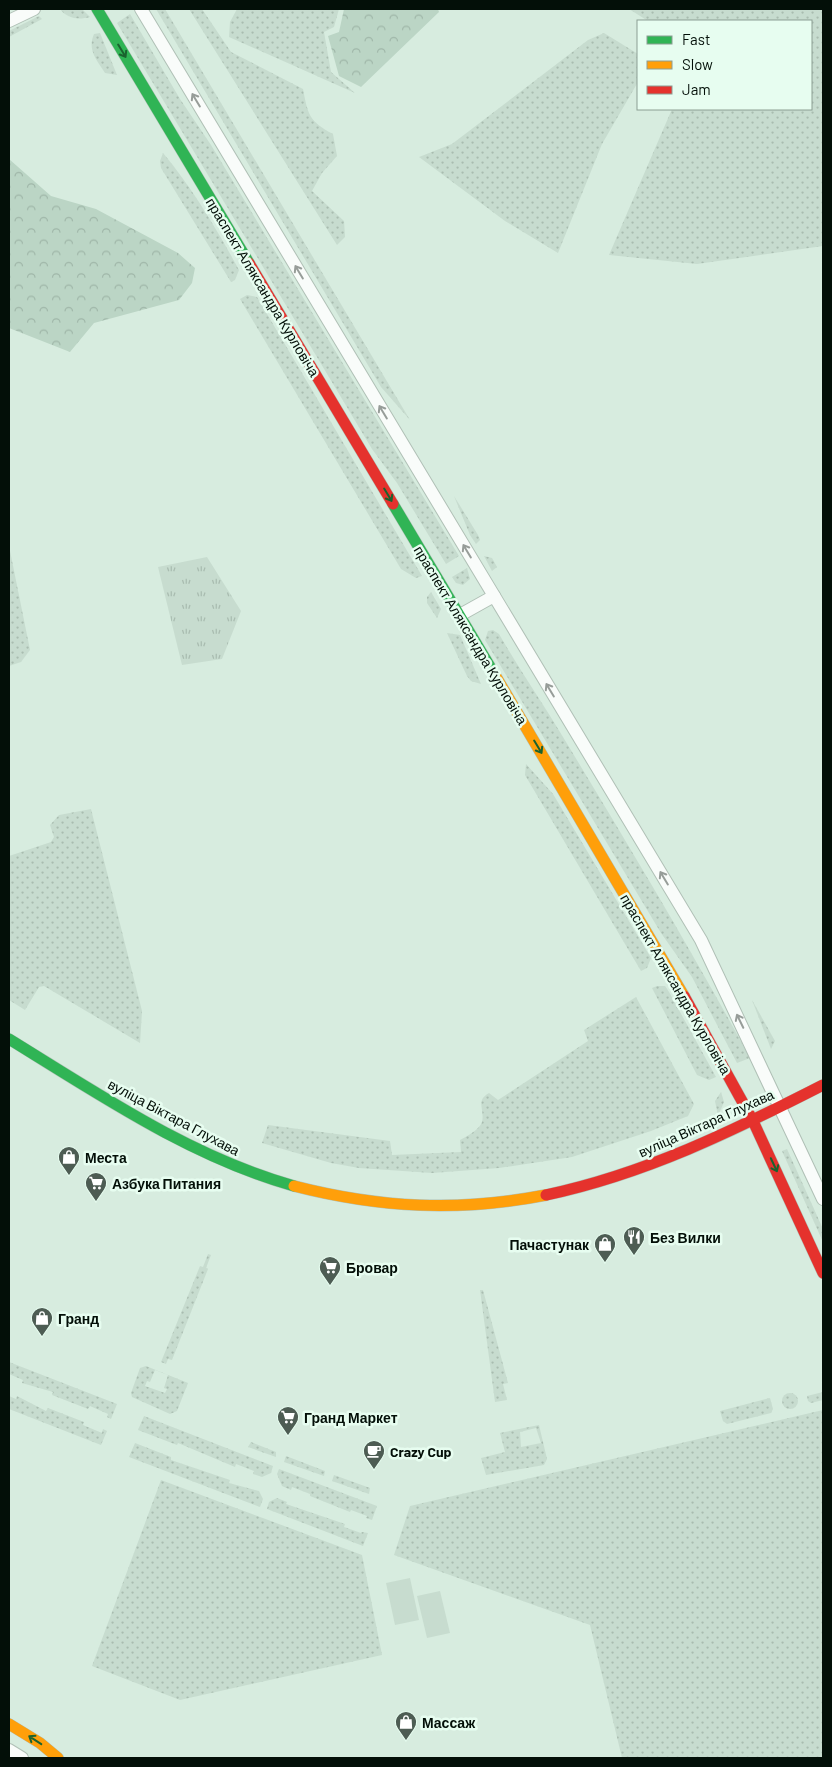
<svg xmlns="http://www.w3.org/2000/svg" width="832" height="1767" font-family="Barlow,sans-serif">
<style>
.grass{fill:url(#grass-dots);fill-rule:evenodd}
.forest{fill:url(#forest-crowns)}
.park{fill:url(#park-tufts)}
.pitch{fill:#c7dccf}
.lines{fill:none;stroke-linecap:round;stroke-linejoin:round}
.street-casing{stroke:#b0c0b6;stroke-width:14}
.fast-casing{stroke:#b0c0b6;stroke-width:12}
.slow-casing{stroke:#b0c0b6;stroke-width:12}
.jam-casing{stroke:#b0c0b6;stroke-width:12}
.street{stroke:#f9fcfa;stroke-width:12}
.fast{stroke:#30b455;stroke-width:11}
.slow{stroke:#ff9f0a;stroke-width:11}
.jam{stroke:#e5322d;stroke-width:11}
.oneway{stroke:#1a622e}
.oneway2{stroke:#979d99}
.labels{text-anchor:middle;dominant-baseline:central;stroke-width:5;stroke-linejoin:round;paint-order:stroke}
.street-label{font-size:14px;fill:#030f08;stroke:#e7fdf0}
.poi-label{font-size:14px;font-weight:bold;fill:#030f08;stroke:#e7fdf0;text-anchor:start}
</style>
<defs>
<pattern id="grass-dots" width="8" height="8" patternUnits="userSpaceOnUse" patternTransform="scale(1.25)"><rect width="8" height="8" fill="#c7dccf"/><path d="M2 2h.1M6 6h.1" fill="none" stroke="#a9bcb0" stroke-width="1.8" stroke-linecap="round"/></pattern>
<pattern id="forest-crowns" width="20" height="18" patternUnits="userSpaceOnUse" patternTransform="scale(1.25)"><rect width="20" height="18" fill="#bbd5c5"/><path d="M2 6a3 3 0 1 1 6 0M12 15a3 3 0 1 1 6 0" fill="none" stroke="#9fb6a8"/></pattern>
<pattern id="park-tufts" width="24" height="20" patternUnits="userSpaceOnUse" patternTransform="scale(1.25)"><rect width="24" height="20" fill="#c7dccf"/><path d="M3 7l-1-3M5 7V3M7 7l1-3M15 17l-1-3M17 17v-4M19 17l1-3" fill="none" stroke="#a9bcb0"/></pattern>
</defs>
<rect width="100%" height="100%" fill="#d7ecdf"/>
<!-- grass -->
<g class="grass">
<path d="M60 9H82L90 17C78 20 68 19 60 9Z"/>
<path d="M156 9H165L410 420 381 387Z"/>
<path d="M189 9H202L231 52 303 89C308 115 309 121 333 134L337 156 322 173 312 191 344 221 345 237 337 245Z"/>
<path d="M237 9H339L334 27 324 32 331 72 355 93 229 37 230 22Z"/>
<path d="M629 9H823V246L697 264 609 255 672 109H811V21H648Z"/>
<path d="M130 14 180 99 211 145 459 556 446 564 397 483 372 449 117 23Z"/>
<path d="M39 16 42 19 9 37V31Z"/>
<path d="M100 33 117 75 105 73C97 60 87 50 94 34Z"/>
<path d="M604 33 638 54V82L602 144 558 253 505 221 419 157 452 144 588 40Z"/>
<path d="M163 153C193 189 216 228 239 270L235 280 231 282 161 168 160 161Z"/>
<path d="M247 295 257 297 422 576 416 578 401 569 240 299Z"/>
<path d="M454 496 478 535 480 540 476 544 470 535Z"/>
<path d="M9 546 30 650 21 662 9 666Z"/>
<path d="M484 556 492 558 497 567 492 571Z"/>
<path d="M467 568 470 579 463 585 456 583 452 577Z"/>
<path d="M431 592 441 609 437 618 427 603V597Z"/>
<path d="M493 630 499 634C519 669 542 702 563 737 627 843 691 949 750 1058L737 1063 692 977 661 933 485 640 488 631Z"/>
<path d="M447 633 460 635 481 684 471 681 467 676Z"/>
<path d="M526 764 553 794 651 958 647 968 641 971 525 775Z"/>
<path d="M91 809 142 1011 140 1043 44 986 39 987 25 1010 9 1000V856L51 842 54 837 50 825 59 815Z"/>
<path d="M657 986H665L669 992 716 1077 709 1080 697 1075 652 988Z"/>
<path d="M636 997 694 1104 688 1116 651 1131 572 1157 499 1168 432 1173 359 1168 331 1163 262 1143 268 1125 390 1141 392 1155 461 1152 460 1140C467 1136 479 1130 482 1122 485 1109 475 1101 489 1093L498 1100 588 1041 584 1030Z"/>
<path d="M752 1000 775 1041 771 1049Z"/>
<path d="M721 1092 724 1102 718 1116 715 1101Z"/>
<path d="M787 1149 823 1229V1242L782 1151Z"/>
<path d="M208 1254 211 1255 206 1268 208 1269 172 1360 168 1359 166 1364 161 1362 200 1266 203 1267Z"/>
<path d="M480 1290H483L508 1383 503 1384 507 1400 495 1402Z"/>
<path d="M9 1362 117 1404 111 1419 107 1417 108 1414 90 1406 88 1409 52 1395 53 1392 22 1383 23 1380 9 1374Z"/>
<path d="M146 1366 188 1383 177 1411 170 1414 132 1397 131 1393 140 1368ZM155 1370 168 1375 164 1388 167 1389 165 1393 145 1386 147 1381 150 1382Z"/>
<path d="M823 1392V1400L811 1403 808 1401 807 1396Z"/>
<circle cx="790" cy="1401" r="8"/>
<path d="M9 1396 16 1399 17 1396 46 1411 48 1408 84 1422 83 1425 102 1433 103 1429 107 1431 101 1445 9 1409Z"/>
<path d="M770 1398 773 1409 771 1413 727 1424 723 1421 720 1411Z"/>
<path d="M823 1410V1758H622L590 1625 394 1555 410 1506Z"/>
<path d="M144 1416 273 1466 271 1473 262 1477 253 1474 254 1471 236 1464 235 1467 178 1443 177 1445 138 1430Z"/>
<path d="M539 1425 547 1459 544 1465 486 1475 481 1458 505 1452 500 1433ZM536 1428 541 1443 521 1447 520 1432Z"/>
<path d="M251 1442 276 1452V1457L248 1447Z"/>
<path d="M135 1443 171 1457V1460L230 1480 229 1483 259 1491 263 1499 260 1507 129 1457Z"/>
<path d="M286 1456 325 1471 324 1476 284 1462Z"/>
<path d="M279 1469 377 1506 372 1520 366 1518 367 1516 351 1510 350 1512 310 1496V1494L292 1487 291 1490 282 1486 277 1474Z"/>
<path d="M334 1475 370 1488 369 1494 332 1481Z"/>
<path d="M161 1480 362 1555 382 1655 180 1700 92 1666Z"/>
<path d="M277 1498 287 1502 286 1504 345 1524 344 1527 361 1533 362 1532 368 1533 363 1546 267 1509 269 1502Z"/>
</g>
<!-- forest -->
<g class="forest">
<path d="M344 9H438L439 12 361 87 339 76 328 36 339 32Z"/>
<path d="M9 159 51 196 96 209 178 253 195 268 192 283 179 300 94 323 70 352 9 328Z"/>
</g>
<!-- park -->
<path class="park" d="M207 557 241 611 222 659 182 665 158 567Z"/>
<!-- pitch -->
<g class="pitch">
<path d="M410 1578 419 1620 395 1625 386 1583Z"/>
<path d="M440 1591 450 1633 427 1638 417 1596Z"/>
</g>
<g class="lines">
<!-- street casing -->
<g class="street-casing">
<g id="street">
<path d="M141 9 701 940 823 1199"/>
<path d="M9 21 34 9"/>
<path d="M460 615 494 596"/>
<path d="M9 1750 22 1758"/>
</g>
</g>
<!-- fast casing -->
<g class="fast-casing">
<g id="fast">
<path d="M97 9 249 263"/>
<path d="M393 504 495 675"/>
<path d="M9 1039C100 1095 191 1157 294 1186"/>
</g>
</g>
<!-- slow casing -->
<g class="slow-casing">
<g id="slow">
<path d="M495 675 684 996"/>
<path d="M294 1186C380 1208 459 1212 546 1195"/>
<path d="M9 1724 40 1743 58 1758"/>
</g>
</g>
<!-- jam casing -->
<g class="jam-casing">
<g id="jam">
<path d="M249 263 393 504"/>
<path d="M684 996 753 1121 823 1273"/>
<path d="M546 1195C645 1174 733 1131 823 1085"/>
</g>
</g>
<!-- street -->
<use href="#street" class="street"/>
<!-- fast -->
<use href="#fast" class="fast"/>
<!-- slow -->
<use href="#slow" class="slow"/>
<!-- jam -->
<use href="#jam" class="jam"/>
</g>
<!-- one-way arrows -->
<defs><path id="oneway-shaft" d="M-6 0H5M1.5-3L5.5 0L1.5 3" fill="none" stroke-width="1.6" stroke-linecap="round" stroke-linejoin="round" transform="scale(1.25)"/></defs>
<g class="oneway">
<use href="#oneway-shaft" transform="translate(122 51) rotate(59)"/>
<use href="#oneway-shaft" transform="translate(388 495) rotate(59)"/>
<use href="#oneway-shaft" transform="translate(538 747) rotate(59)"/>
<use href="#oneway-shaft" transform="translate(774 1165) rotate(65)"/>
<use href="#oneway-shaft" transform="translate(35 1740) rotate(-147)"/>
</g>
<g class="oneway2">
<use href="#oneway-shaft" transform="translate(196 100) rotate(-121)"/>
<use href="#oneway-shaft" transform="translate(299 272) rotate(-121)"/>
<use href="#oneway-shaft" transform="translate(383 412) rotate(-121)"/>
<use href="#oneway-shaft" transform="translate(467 551) rotate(-121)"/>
<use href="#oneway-shaft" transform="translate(550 690) rotate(-121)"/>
<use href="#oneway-shaft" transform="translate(664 878) rotate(-121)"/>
<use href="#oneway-shaft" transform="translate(740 1021) rotate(-116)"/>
</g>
<!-- icons -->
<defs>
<g id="shop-pin" transform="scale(1.125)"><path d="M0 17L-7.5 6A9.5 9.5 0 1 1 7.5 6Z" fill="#4d5c53" stroke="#e7fdf0"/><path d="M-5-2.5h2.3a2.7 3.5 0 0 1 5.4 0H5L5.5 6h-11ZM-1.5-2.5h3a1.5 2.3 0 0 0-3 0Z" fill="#fff"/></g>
<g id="supermarket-pin" transform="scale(1.125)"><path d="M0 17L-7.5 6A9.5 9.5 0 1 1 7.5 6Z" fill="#4d5c53" stroke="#e7fdf0"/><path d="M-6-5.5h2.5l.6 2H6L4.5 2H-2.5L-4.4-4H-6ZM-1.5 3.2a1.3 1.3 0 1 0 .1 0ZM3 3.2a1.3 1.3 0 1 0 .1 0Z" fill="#fff"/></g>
<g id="restaurant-pin" transform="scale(1.125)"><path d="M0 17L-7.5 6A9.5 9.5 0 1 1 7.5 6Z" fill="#4d5c53" stroke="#e7fdf0"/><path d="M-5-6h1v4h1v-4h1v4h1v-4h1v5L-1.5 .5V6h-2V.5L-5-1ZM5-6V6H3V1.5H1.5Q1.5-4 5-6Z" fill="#fff"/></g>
<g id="cafe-pin" transform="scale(1.125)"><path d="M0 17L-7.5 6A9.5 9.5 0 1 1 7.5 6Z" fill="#4d5c53" stroke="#e7fdf0"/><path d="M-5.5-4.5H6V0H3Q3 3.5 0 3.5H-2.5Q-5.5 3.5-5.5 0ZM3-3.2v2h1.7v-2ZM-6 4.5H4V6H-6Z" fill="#fff"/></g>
</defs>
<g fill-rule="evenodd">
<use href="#shop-pin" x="69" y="1157"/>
<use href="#supermarket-pin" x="96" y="1183"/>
<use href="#restaurant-pin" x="634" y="1237"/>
<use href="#shop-pin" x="605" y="1244"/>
<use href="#supermarket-pin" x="330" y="1267"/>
<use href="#shop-pin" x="42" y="1318"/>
<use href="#supermarket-pin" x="288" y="1417"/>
<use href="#cafe-pin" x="374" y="1451"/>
<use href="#shop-pin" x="406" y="1722"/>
</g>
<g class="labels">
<!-- street labels -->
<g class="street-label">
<text transform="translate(263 287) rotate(59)">праспект Аляксандра Курловіча</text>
<text transform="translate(471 635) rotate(59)">праспект Аляксандра Курловіча</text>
<text transform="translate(676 984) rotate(60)">праспект Аляксандра Курловіча</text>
<text transform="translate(174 1117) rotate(28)">вуліца Віктара Глухава</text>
<text transform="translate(706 1123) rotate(-24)">вуліца Віктара Глухава</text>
</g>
<!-- poi labels -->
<g class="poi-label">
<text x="85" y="1157">Места</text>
<text x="112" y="1183">Азбука Питания</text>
<text x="650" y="1237">Без Вилки</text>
<text x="589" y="1244" text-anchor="end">Пачастунак</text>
<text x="346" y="1267">Бровар</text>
<text x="58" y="1318">Гранд</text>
<text x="304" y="1417">Гранд Маркет</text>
<text x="390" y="1451">Crazy Cup</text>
<text x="422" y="1722">Массаж</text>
</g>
</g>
<!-- border -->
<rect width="832" height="1767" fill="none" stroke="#030f08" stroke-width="20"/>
<!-- legend -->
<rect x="637" y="20" width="175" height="90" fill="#e7fdf0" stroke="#8c9e93"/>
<rect x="647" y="36" width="25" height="8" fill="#30b455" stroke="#8c9e93"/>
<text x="682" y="45" font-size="15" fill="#030f08">Fast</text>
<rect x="647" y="61" width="25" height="8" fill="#ff9f0a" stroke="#8c9e93"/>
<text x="682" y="70" font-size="15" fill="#030f08">Slow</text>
<rect x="647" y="86" width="25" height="8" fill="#e5322d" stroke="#8c9e93"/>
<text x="682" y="95" font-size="15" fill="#030f08">Jam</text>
</svg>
